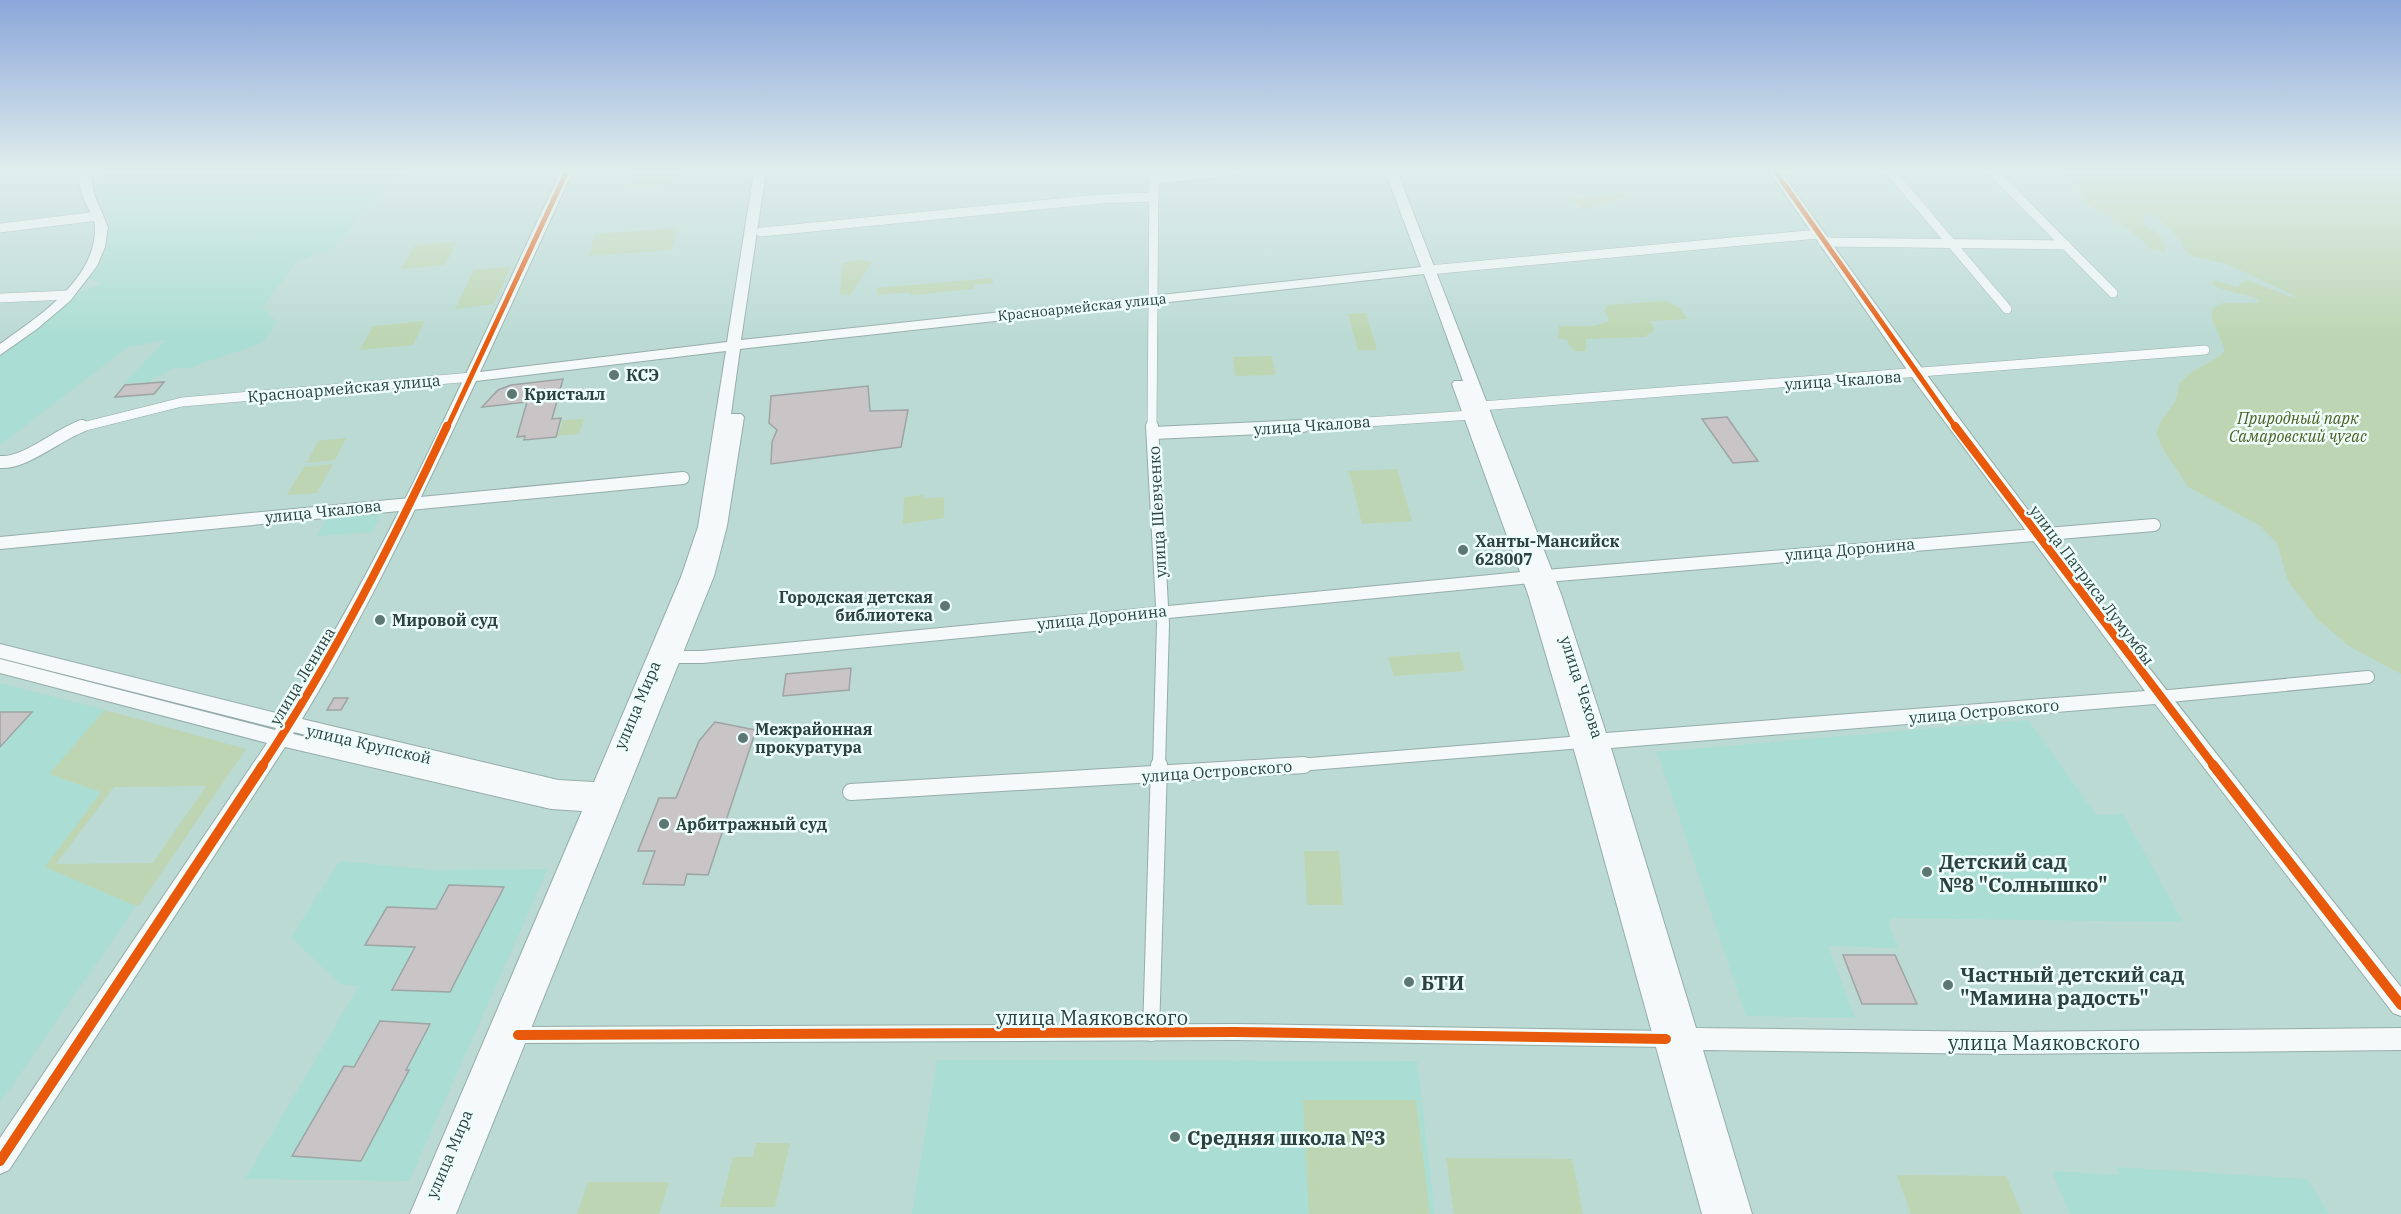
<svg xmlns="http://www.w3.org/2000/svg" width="2401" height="1214" font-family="'IBM Plex Serif',serif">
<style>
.built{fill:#aaddd3}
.green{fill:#bdd5b2;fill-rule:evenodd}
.building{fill:#c9c5c7;stroke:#9ea4a3;stroke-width:1.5}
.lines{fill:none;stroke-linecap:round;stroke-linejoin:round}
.street-far2-casing{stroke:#95ada9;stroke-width:10}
.street-far1-casing{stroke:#95ada9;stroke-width:14}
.street-casing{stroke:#95ada9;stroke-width:18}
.secondary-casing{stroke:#95ada9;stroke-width:2}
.street-far2{stroke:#f5f9f9;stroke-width:9}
.street-far1{stroke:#f5f9f9;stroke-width:12}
.street{stroke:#f5f9f9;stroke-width:16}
.secondary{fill:#f5f9f9;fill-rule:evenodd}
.cycleway-far2-casing{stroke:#eefefb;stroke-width:8}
.cycleway-far1-casing{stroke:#eefefb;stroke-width:11}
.cycleway-casing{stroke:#eefefb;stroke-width:14}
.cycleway-far2{stroke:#e8590c;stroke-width:5}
.cycleway-far1{stroke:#e8590c;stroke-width:8}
.cycleway{stroke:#e8590c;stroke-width:10}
.poi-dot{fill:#5d7772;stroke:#eefefb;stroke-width:2}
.labels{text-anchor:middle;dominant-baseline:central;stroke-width:5;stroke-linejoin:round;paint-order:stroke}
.far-street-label{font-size:14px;fill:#2b423e;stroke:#eefefb}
.poi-label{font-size:16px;font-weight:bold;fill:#2b423e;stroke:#eefefb;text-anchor:start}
.street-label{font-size:16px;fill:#2b423e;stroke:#eefefb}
.park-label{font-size:16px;font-style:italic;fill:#4e5e24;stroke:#eefefb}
.near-poi-label{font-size:20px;font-weight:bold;fill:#2b423e;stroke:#eefefb;text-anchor:start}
.near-street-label{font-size:20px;fill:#2b423e;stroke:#eefefb}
</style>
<rect width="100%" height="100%" fill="#bbdad4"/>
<!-- built -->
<g class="built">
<path d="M109 171H408L369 205 332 250 297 261 262 308 277 322 262 343 189 368H173L148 382 124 383 166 340 128 347 0 445V357L78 293 102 284 90 279 109 239 111 226 95 187Z"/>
<path d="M379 512 381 514 372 532 317 536 327 518Z"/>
<path d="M0 683 105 710 49 774 101 792 45 867 136 906 0 1103Z"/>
<path d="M2028 720 2096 815 2123 814 2183 922 1891 918 1889 924 1898 948 1828 946 1855 1018 1746 1016 1657 752Z"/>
<path d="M340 861 435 870 548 869 409 1181 245 1179 359 986 340 984 291 937Z"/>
<path d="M937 1060 1417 1061 1435 1214H912Z"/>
<path d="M2117 1167 2307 1179 2329 1214H2070L2052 1171 2120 1175Z"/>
</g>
<!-- green -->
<g class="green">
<path d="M637 171H679L674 183 628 188Z"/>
<path d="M2063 171H2401V674L2349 646 2317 619 2288 581 2277 543 2259 525 2188 487 2161 446 2157 433 2160 422 2176 401 2179 384 2190 373 2220 356 2225 350 2211 316 2213 308 2222 303H2257L2259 300C2244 292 2225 293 2212 284L2213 280 2237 287 2246 280 2297 299 2291 294 2227 264 2192 256C2184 251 2183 246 2178 238 2174 231 2154 214 2146 211L2142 223C2152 230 2168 238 2165 252L2151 249 2129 229 2087 204 2081 192 2070 183 2072 178Z"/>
<path d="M1605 195H1622L1627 197 1592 206 1586 210 1580 209 1579 204 1566 200Z"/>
<path d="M678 228 672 250 588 256 596 234Z"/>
<path d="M457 242 445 265 401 269 415 245Z"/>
<path d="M862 260 872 262 850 295 840 294 843 263Z"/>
<path d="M510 267 494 304 455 309 474 270Z"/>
<path d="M993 278V283L974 285V289L911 295 909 292 877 295V288Z"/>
<path d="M1666 301 1680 308 1687 319 1650 321 1655 330 1644 337 1586 339V351H1575L1569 345 1568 340 1558 338 1559 326H1593L1608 322V317L1604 312 1607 305Z"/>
<path d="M1366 313 1377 350H1358L1348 314Z"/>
<path d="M425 321 413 345 360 350 373 326Z"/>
<path d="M1272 356 1275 375 1235 376 1233 357Z"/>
<path d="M584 419 579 434 557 436 563 420Z"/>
<path d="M346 438 335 460 307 463 318 441Z"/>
<path d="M333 464 317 493 287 495 304 467Z"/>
<path d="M1397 469 1412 521 1362 524 1349 471Z"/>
<path d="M924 495V499L944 497V518L903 524 904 497Z"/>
<path d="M1459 652 1465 671 1394 676 1388 657Z"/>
<path d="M105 710 246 749 140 904 136 906 45 867 101 792 49 774ZM206 786 153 863 56 864 114 787Z"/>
<path d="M1304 851H1339L1343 905H1307Z"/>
<path d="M1303 1100H1416L1430 1214H1309Z"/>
<path d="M756 1143H790L775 1207H720L733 1157H753Z"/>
<path d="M1446 1158 1572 1159 1583 1214H1454Z"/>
<path d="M1897 1175 2006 1176 2022 1214H1911Z"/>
<path d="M588 1182H669L659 1214H577Z"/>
</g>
<!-- building -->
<g class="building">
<path d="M563 379 552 419 561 418 556 437 524 440 525 436 517 437 527 402 482 407 498 390 511 385Z"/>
<path d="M164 382 154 394 115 397 125 385Z"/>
<path d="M868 386 870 411 908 410 901 447 771 464 772 442 777 430 769 423 771 396Z"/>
<path d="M1727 417 1758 461 1733 463 1702 419Z"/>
<path d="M851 668 849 690 783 696 786 674Z"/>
<path d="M334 698H348L341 710H327Z"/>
<path d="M0 712H32L0 747Z"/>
<path d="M715 722 756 730 708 875 687 874 684 885 643 884 655 851H638L659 798H676L699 741Z"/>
<path d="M449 885 504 887 450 992 392 990 415 947 365 945 387 907 436 909Z"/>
<path d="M1843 955H1895L1917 1004H1862Z"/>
<path d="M380 1021 430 1024 406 1070H409L361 1161 292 1156 344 1066 354 1067Z"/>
</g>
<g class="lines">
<!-- street-far2 casing -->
<g class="street-far2-casing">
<g id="street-far2">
<path d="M1890 171 2007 309"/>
<path d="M1992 171 2113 293"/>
<path d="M1154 179 1233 171"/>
<path d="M0 228 98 216"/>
<path d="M761 232 1100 199 1154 197"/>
<path d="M1823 242 2066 245"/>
<path d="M1429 270 1818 234"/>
<path d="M0 298 69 295"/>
<path d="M1481 406 2205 350"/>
<path d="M78 428 182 402 472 377"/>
<path d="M1152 428 1154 171"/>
<path d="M1278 428 1471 415"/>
</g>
</g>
<!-- street-far1 casing -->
<g class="street-far1-casing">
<g id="street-far1">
<path d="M1152 426 1163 624 1159 766"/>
<path d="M1153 433 1303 426"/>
<path d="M0 462C25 464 57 435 82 426"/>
<path d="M0 543 683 478"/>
<path d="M1546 576 2154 525"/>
<path d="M672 657H702L1531 577"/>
<path d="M2159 697 2368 677"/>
<path d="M1286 766 1582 742"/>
</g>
</g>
<!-- street casing -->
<g class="street-casing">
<g id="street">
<path d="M851 792 1304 765"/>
<path d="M1151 1033 1159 765"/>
<path d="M518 1035 1235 1032 1666 1039"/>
</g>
</g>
<!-- secondary casing -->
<g class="secondary-casing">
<g id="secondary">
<path d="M78 171H90L94 194 108 227 105 247 97 266 70 301 37 329 0 355V344C37 317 95 281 95 229 96 218 85 205 82 194 80 187 79 179 78 171Z"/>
<path d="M561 171H573L480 372 727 342 754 171H766L741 340 1421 267 1385 171H1397L1561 594 1606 733 2145 691 1919 387 1769 171H1781C1976 452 2188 719 2401 987V1016L2393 1013 2155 704 1611 748 1696 1028 2000 1032 2401 1028V1050L2000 1054 1703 1050 1752 1214H1702L1576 757 1528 594 1452 384 1454 381H1463L1424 274 740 349 731 414H741L744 417 727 526 714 576 456 1214H410L582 811 551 809 285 747 9 1170 0 1174V1138L267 743 0 673V659L275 730 276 728 0 658V644L284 715C393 543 474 355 561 171ZM726 351 698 527 681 577 594 782 558 780 302 719C368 611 422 496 476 381ZM294 732 385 755 293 734Z"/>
</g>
</g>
<!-- street-far2 -->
<use href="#street-far2" class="street-far2"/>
<!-- street-far1 -->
<use href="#street-far1" class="street-far1"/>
<!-- street -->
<use href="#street" class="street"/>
<!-- secondary -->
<use href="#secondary" class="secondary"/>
<!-- cycleway-far2 casing -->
<g class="cycleway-far2-casing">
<g id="cycleway-far2">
<path d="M1775 171 1956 428"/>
<path d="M447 428 567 171"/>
</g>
</g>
<!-- cycleway-far1 casing -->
<g class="cycleway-far1-casing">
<g id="cycleway-far1">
<path d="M1955 426 2214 766"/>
<path d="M262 766C334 658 392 543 447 426"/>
</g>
</g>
<!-- cycleway casing -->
<g class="cycleway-casing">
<g id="cycleway">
<path d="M2213 765 2401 1005"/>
<path d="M518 1035 1235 1032 1666 1039"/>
<path d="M0 1161 263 765"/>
</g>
</g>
<!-- cycleway-far2 -->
<use href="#cycleway-far2" class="cycleway-far2"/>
<!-- cycleway-far1 -->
<use href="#cycleway-far1" class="cycleway-far1"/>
<!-- cycleway -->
<use href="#cycleway" class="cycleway"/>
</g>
<!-- sky -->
<linearGradient id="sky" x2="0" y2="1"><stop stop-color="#8ba7da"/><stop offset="0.5" stop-color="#e0eeec"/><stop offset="1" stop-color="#e0eeec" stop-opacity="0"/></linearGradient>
<rect width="2401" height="341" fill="url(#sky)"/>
<!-- markers -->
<g class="poi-dot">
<circle cx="614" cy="375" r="6"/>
<circle cx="512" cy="394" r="6"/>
<circle cx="1463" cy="550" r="6"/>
<circle cx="945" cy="606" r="6"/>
<circle cx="380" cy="620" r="6"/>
<circle cx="743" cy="738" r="6"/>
<circle cx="664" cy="824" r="6"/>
<circle cx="1927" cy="872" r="6"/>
<circle cx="1409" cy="982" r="6"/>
<circle cx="1948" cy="985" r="6"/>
<circle cx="1175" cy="1137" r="6"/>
</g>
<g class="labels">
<!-- far-street labels -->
<g class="far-street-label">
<text transform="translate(1082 307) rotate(-6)">Красноармейская улица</text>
</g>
<!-- poi labels -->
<g class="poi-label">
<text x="626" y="375">КСЭ</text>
<text x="524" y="394">Кристалл</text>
<text x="1475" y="541">Ханты-Мансийск<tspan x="1475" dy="18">628007</tspan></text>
<text x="933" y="597" text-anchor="end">Городская детская<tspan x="933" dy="18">библиотека</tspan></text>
<text x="392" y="620">Мировой суд</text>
<text x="755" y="729">Межрайонная<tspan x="755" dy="18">прокуратура</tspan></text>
<text x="676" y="824">Арбитражный суд</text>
</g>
<!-- street labels -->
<g class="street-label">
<text transform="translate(1843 380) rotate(-4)">улица Чкалова</text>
<text transform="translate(344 388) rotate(-5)">Красноармейская улица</text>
<text transform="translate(1312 425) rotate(-4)">улица Чкалова</text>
<text transform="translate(323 511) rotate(-6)">улица Чкалова</text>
<text transform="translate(1157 512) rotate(-93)">улица Шевченко</text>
<text transform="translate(1850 549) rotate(-5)">улица Доронина</text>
<text transform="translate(2092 585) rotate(53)">улица Патриса Лумумбы</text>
<text transform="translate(1102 617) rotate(-6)">улица Доронина</text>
<text transform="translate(302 676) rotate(-59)">улица Ленина</text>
<text transform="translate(1582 687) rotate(72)">улица Чехова</text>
<text transform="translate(637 705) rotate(-67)">улица Мира</text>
<text transform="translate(1984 711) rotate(-5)">улица Островского</text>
<text transform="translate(369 744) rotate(13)">улица Крупской</text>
<text transform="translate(1217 771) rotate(-4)">улица Островского</text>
<text transform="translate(449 1154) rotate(-67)">улица Мира</text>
</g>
<!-- park labels -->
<g class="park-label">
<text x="2298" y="418">Природный парк<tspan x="2298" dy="18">Самаровский чугас</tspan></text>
</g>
<!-- near-poi labels -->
<g class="near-poi-label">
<text x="1939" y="861">Детский сад<tspan x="1939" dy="23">№8 "Солнышко"</tspan></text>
<text x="1960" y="974">Частный детский сад<tspan x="1960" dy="23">"Мамина радость"</tspan></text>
<text x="1421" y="982">БТИ</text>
<text x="1187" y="1137">Средняя школа №3</text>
</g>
<!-- near-street labels -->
<g class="near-street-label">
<text x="1092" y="1017">улица Маяковского</text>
<text x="2044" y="1042">улица Маяковского</text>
</g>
</g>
</svg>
